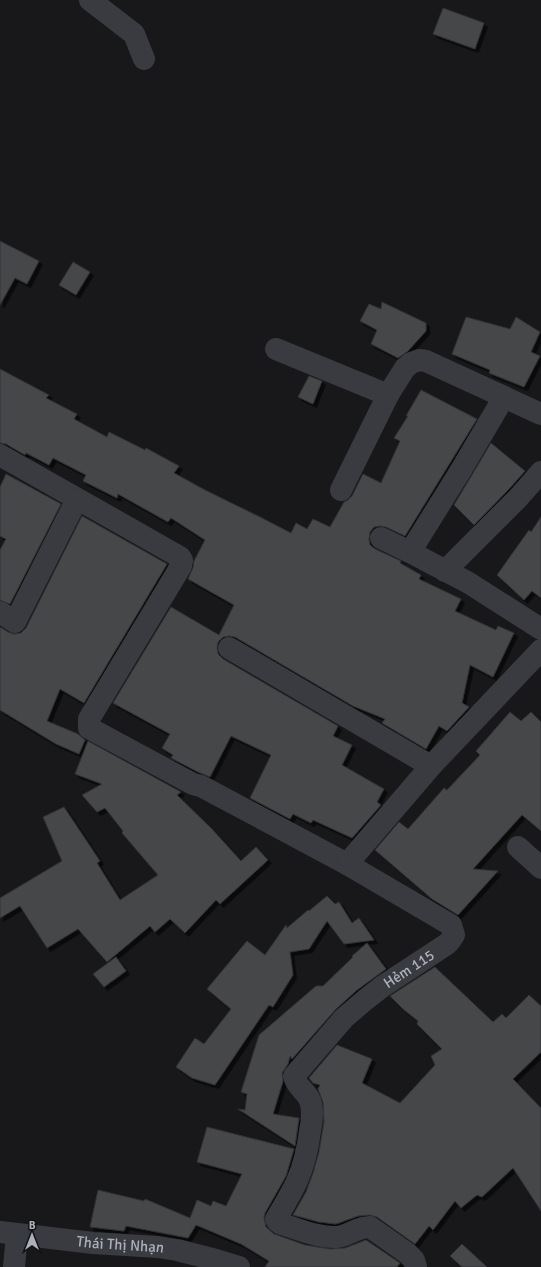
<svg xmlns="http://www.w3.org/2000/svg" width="541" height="1267" font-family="Signika,sans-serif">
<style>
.building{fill:#45464a;stroke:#323236;filter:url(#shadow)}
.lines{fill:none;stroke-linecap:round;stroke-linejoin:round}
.minor{stroke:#393b40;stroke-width:22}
.labels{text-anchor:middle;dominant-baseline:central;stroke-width:3;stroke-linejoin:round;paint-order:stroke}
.street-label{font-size:15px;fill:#abb0ba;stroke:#131316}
</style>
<defs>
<filter id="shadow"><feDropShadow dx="3.5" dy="3.5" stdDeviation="0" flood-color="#0009"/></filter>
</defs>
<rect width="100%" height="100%" fill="#18181a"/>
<!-- building -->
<g class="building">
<path d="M443 8 484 23 475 49 433 34Z"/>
<path d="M0 241 39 261 27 284 15 278 0 305Z"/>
<path d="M73 262 90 272 76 295 59 285Z"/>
<path d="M382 302 426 323V331L408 351 398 358 371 344 377 330 360 321 369 304 381 309Z"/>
<path d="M466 317 510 329 516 317 540 332 531 352 540 356 524 387 489 373 490 370 452 354Z"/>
<path d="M0 369 49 395 46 398 77 414 74 419 107 437 109 432 145 450 146 448 179 466 174 473 205 490 260 517 291 533 296 523 307 529 313 519 330 527 344 502 348 500 352 496 363 474 381 483 400 441 394 438 408 416H406L421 390 477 419 405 536 386 527 380 526 374 527 370 532 369 539 370 545 375 549 401 561 400 563 421 575 419 579 461 599 455 611 496 630 498 626 514 633 493 677 470 665 462 703 469 707 447 731 439 726 426 749 382 723 385 719 353 706 235 637 229 636 223 637 218 642 217 648 218 654 223 659 338 726 333 736 352 745 342 765 384 789 377 802 381 805 352 838 313 820 311 823 293 814 290 819 250 798 271 755 231 736 210 777 198 772 171 758 173 755 162 748 170 734 113 703 171 607 219 635 234 605 188 579 193 568 194 561 205 540 171 518 168 522 118 494 117 498 83 481 86 475 53 458 49 465 26 453 25 455 6 444 0 443Z"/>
<path d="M309 376 322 381 313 404 298 397Z"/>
<path d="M491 443 525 471 509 489 474 525 454 505Z"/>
<path d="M6 474 61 504 10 604 0 600V550L6 539 0 536V487Z"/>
<path d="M82 516 167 564 84 703 60 689 47 721 78 734 85 740 79 754 56 744 0 710V627L8 632 14 634 21 633 26 628Z"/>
<path d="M541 517V598L532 591 524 600 497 575 529 530 531 532Z"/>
<path d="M510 712 521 721 531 712 541 722V831L522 815 473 869 498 871 458 915 432 899 375 850 399 822 408 829 444 788 447 790 480 755 476 751Z"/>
<path d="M88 741 181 792 177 795 212 829 241 861 256 847 268 860 220 904 216 900 185 933 170 919 155 932 150 926 107 962 78 929 47 948 20 906 0 918V898L62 861 43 817 64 807 100 861 97 863 120 900 158 875 122 833 123 831 105 808 97 812 82 795 102 784 75 774Z"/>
<path d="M327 896 335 904 339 902 352 923 359 918 374 940 344 944 327 921 309 949 290 952 293 975 273 1007 269 1005 215 1085 192 1078 176 1067 195 1038 204 1044 231 1009 207 989 247 941 265 955 286 925 287 928 308 910 309 911Z"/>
<path d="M367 943 386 969 357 990 336 1009 292 1059 290 1056 288 1064 282 1073 283 1081 273 1114 299 1118 295 1146 238 1109 245 1110 247 1094 241 1092 259 1035 316 986H323L353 957 352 956Z"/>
<path d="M116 957 126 971 104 987 93 974Z"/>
<path d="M435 967 493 1022 502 1014 506 1018 529 995 541 1006V1052L513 1079 541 1108V1211L513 1168 482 1197 477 1195 461 1208 455 1201 433 1230 429 1226 415 1244 377 1217 370 1215 358 1216 336 1224 319 1222 293 1215 306 1192 313 1173 319 1152 324 1122 323 1102 318 1089 320 1085 313 1083 309 1078 337 1045 372 1059 362 1083 400 1103 435 1065 431 1056 442 1049 417 1024 418 1021 403 1009 390 996Z"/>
<path d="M207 1127 294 1149 286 1176 265 1213 264 1218 266 1227 274 1234 305 1245 330 1249 345 1248 366 1240 400 1263 397 1267H265L269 1261 241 1244 196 1225 188 1238 126 1226 124 1231 90 1227 98 1190 144 1201 145 1199 190 1218 197 1200 211 1206 213 1201 226 1206 242 1174 197 1162Z"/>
<path d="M462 1244 487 1267H462L450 1256Z"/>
</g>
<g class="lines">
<!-- minor -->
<g class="minor">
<path d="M90 0 134 34 144 59"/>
<path d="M276 349 388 395"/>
<path d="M0 455 180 557 182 560 181 566 89 719V728L193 784 201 786 347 864"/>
<path d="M341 490 388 395 405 368 411 363 419 360 426 361 541 414"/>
<path d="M381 538 410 552 469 583 541 629"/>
<path d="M410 552 461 470 504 397"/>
<path d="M445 571 518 498 541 472"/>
<path d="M0 612 15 622 77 499"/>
<path d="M229 648 431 766"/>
<path d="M518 847 541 868"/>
<path id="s1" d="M0 1232 93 1243 158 1247 177 1250 216 1260 239 1267"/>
<path d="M14 1267 17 1234"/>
<path id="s2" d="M416 1267 414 1260 407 1253 370 1227C359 1226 348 1236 337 1237 318 1238 299 1229 281 1224L277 1221 276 1219C283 1207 291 1194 297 1181 304 1165 308 1148 310 1131 312 1122 313 1113 311 1104 309 1092 296 1088 294 1076L344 1018 365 1000 383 986 447 944 450 941 454 935 451 925 347 864 431 766 541 650"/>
</g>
</g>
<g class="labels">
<!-- street labels -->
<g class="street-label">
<text stroke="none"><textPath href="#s2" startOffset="476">Hẻm 115</textPath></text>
<text stroke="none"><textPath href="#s1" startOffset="121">Thái Thị Nhạn</textPath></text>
</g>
</g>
<!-- north arrow -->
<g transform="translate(32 1235)" stroke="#131316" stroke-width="3" paint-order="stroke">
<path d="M0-3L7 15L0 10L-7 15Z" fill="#abb0ba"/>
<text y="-6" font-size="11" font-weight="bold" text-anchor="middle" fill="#abb0ba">B</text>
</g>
</svg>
